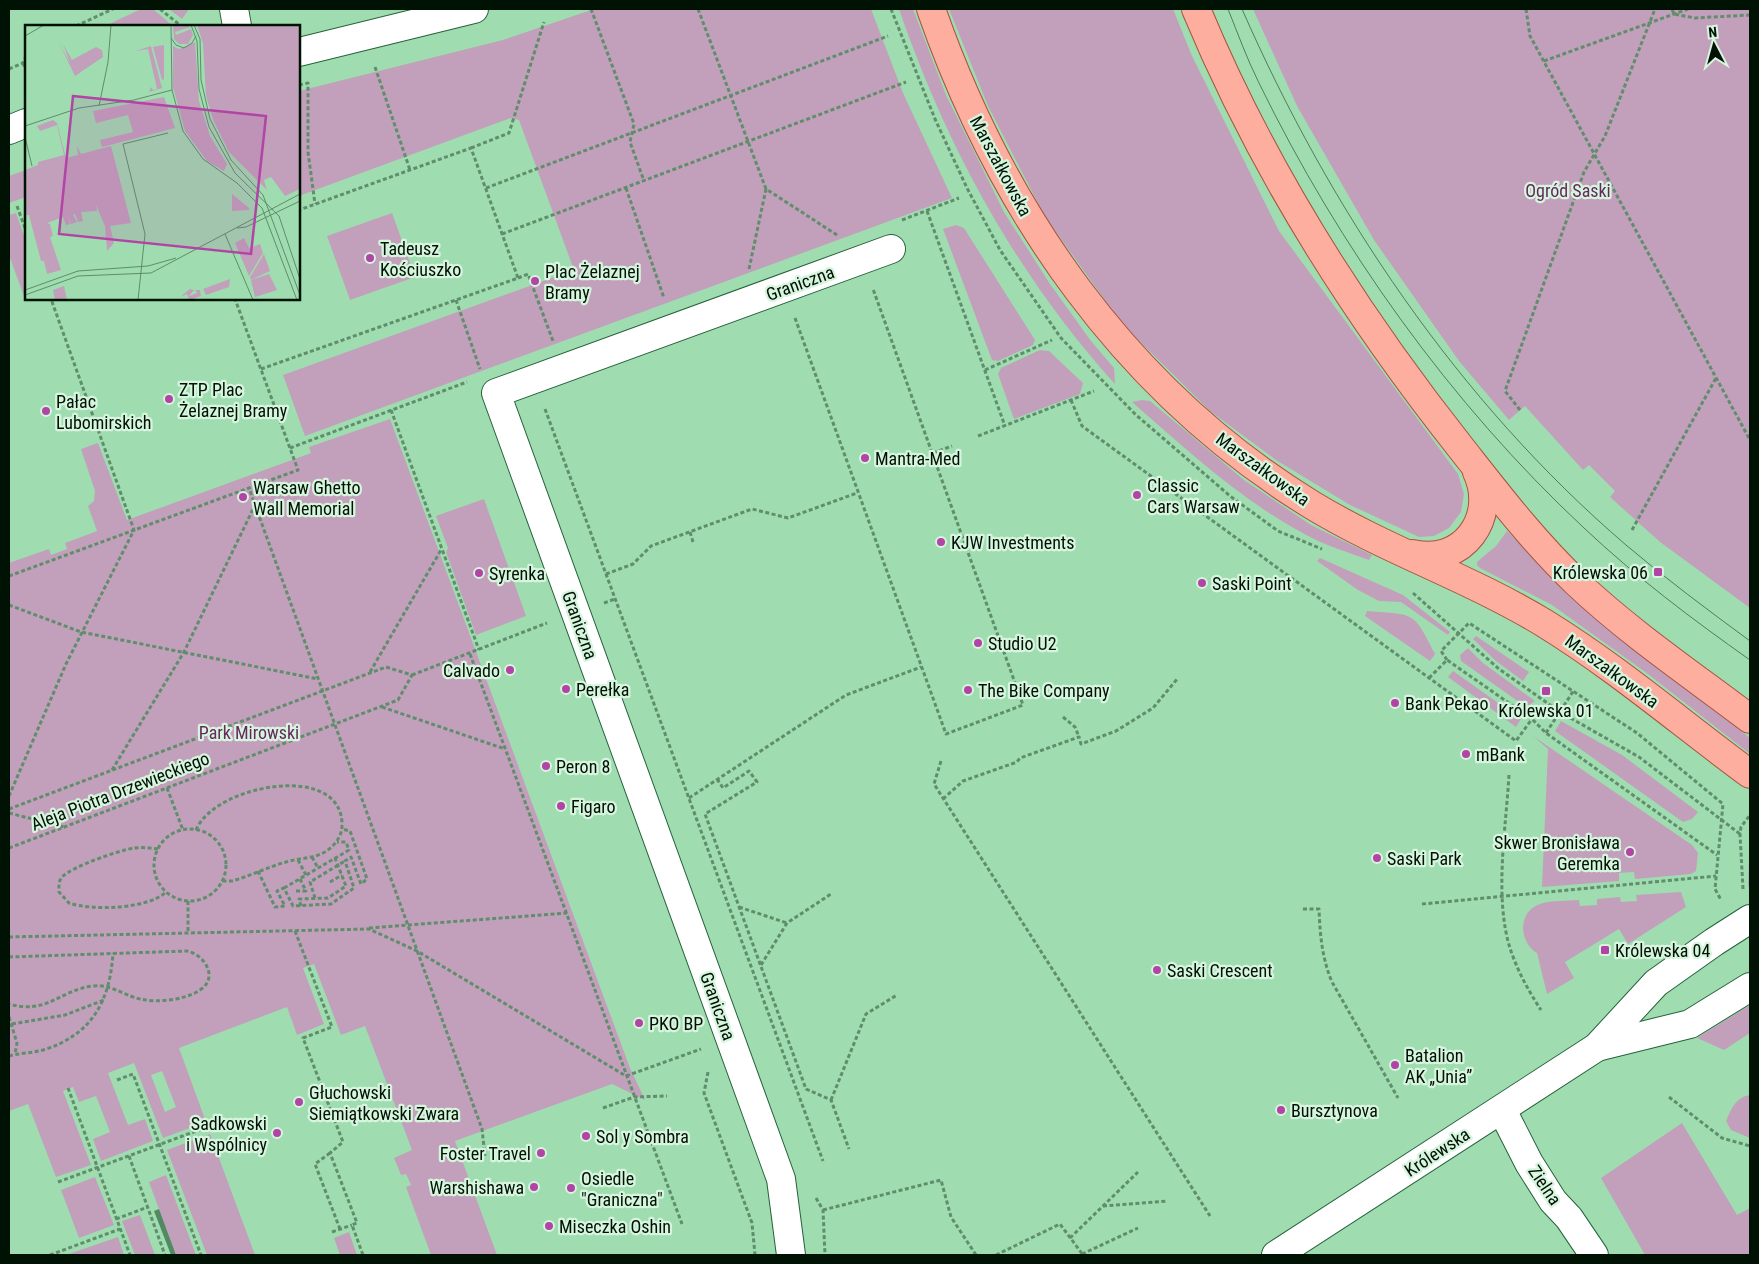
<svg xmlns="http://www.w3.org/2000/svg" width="1759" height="1264" font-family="'Roboto Condensed',sans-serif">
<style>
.green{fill:#c2a0bb;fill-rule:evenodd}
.water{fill:#528862}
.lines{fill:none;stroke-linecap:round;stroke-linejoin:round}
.minor-casing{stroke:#26623c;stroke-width:30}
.major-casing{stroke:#a5543e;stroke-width:30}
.path{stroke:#608d6c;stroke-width:3;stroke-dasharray:4 2.5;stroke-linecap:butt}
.minor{stroke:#fff;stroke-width:28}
.major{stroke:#feae9e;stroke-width:28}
.tram{stroke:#527b5d;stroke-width:1}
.poi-dot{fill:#b144a4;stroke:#d7f5de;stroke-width:2}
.labels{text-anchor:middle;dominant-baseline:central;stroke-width:4.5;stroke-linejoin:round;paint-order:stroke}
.street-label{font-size:18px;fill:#001204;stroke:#d7f5de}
.park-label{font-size:18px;fill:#66295e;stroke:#d7f5de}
.poi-label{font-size:18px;fill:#001204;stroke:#d7f5de;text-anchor:start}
.inset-road{fill:none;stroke:#5f8c6b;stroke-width:1}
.view{fill:#b144a4;fill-opacity:0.15;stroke:#b144a4;stroke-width:2.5}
.inset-edge{fill:none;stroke:#001204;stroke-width:2.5}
</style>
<rect width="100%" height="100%" fill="#9fddb0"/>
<!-- green -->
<g class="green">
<path d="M141 9H153L173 26H105Z"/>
<path d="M169 9H189L182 19Z"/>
<path d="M594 9H871L903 93 952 198 305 436 283 375 574 270 519 120 511 118 299 196V91L503 40Z"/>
<path d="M899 9H913L946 95 1004 212 1050 284 1091 341 1114 368 1115 384C1017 276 946 146 899 9Z"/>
<path d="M949 9H1173L1192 56 1279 231 1458 474 1464 494 1461 512 1449 528 1434 536 1419 537 1350 505 1276 460 1210 411 1121 323 1044 215 988 106Z"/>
<path d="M1253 9H1750V608L1660 542 1610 497 1615 491 1589 465 1583 470 1525 406 1509 420 1459 361 1374 240 1297 106Z"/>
<path d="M26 170V197L9 203V176Z"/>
<path d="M16 213 26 241 25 299 9 255V215Z"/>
<path d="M392 213 415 277 350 300 327 236Z"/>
<path d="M956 225 964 228 1035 340 1033 345 998 361 992 360 943 229Z"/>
<path d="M1040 350 1049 351 1083 383 1080 394 1014 419 998 374 1001 368Z"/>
<path d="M1142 400 1150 401 1244 480 1311 525 1372 555 1369 560C1350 553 1330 547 1312 538 1245 504 1188 451 1132 402Z"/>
<path d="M390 419 630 1068 645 1100 612 1084 455 1141 497 1255H431L406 1187 411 1185 406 1174 401 1175 394 1158 412 1150 365 1026 341 1035 314 964 303 968 324 1024 297 1035 287 1007 179 1048 206 1122 163 1138 134 1063 108 1073 128 1125 145 1119 153 1141 101 1161 93 1139 110 1132 96 1096 79 1102 73 1087 63 1091 91 1165 56 1177 28 1104 9 1111V563L49 549 51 555 67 549 65 543 97 531 88 506 94 501 95 491 81 449 98 443 127 520 311 453 309 447ZM162 1071 176 1107 165 1112 151 1075Z"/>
<path d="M484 499 526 616 476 635 446 552 448 548 436 516Z"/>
<path d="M1507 531 1538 563 1750 738V754L1648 674 1552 605 1480 568 1477 565V562L1496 546Z"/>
<path d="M1320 558 1403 595 1450 632 1448 635 1401 602 1379 601 1358 590 1317 561Z"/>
<path d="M1367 611C1415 615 1413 610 1435 654L1430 661 1365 616Z"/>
<path d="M1476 636 1529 672 1523 681 1496 661 1473 639Z"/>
<path d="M1468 648 1483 663 1535 701 1526 707 1461 661 1460 655Z"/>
<path d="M1453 671 1521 719 1516 727 1448 677Z"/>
<path d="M1561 721 1622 755 1698 812 1692 819 1683 822 1555 731Z"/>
<path d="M1533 736 1692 845 1698 853 1696 871 1691 874 1635 879 1634 872 1619 873V881L1542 887 1548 749Z"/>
<path d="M1750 829V891L1748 885Z"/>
<path d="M1681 892 1686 907 1628 944 1619 929 1565 962 1574 978 1547 994 1537 953C1519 942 1517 912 1540 904 1551 900 1568 901 1579 900L1580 906 1597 905V899L1620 897 1621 902 1637 901 1636 895Z"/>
<path d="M1750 1005V1033L1724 1050 1697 1038Z"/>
<path d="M1750 1095V1138L1731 1130 1726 1121C1731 1109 1736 1097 1750 1095Z"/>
<path d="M1682 1123 1737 1215 1750 1208V1255H1645L1601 1178Z"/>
<path d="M210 1134 255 1255H207L167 1150Z"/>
<path d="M166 1175 196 1255H176L149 1182Z"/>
<path d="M95 1177 114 1225 79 1238 61 1190Z"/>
<path d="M140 1215 155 1255H135L122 1221Z"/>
<path d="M349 1232 357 1255H340L334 1238Z"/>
<path d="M118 1237 124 1255H66Z"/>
</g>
<!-- water -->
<path class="water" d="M159 1209 176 1255H171L154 1211Z"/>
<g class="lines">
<!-- minor casing -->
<g class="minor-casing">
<g id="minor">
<path d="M234 9 237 26"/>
<path d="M299 52 474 9"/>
<path d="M9 130 26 123"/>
<path d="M1597 1047 1690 1024 1750 987"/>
<path d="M1502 1110 1529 1163 1553 1201 1569 1218 1594 1255"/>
<path d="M791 1255 781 1179 496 393 891 249"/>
<path d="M1276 1255 1597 1047 1656 983 1714 942 1750 919"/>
</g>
</g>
<!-- major casing -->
<g class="major-casing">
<g id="major">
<path d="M931 9C1002 212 1126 391 1312 505 1386 550 1470 578 1544 623 1617 668 1682 724 1750 774"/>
<path d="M1196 9C1262 168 1354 313 1461 448 1498 495 1533 541 1577 583 1630 633 1692 675 1750 719"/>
<path d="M1413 554C1463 566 1498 517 1477 472"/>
</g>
</g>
<!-- path -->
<g class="path">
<path d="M160 9 181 26"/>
<path d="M591 9 634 124 630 142 644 181"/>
<path d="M698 9 766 189 837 235"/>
<path d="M891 9 935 119 967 188 1000 250 1061 338 1135 414 1230 496 1278 531 1322 549"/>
<path d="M1526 9 1530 36 1750 440"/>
<path d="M1672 9 1674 14 1695 18 1750 15"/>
<path d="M76 26 113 9"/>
<path d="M1544 61 1688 9"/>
<path d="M23 63 26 70"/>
<path d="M375 67 410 170"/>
<path d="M9 69 23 63 26 56"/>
<path d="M299 85 308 83V152L315 204"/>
<path d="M471 148 509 133 544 22"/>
<path d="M486 188 888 36"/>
<path d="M626 188 664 298"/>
<path d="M17 206 26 231"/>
<path d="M927 211 1005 426"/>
<path d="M902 220 959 198"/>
<path d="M502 234 906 82"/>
<path d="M749 269 766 189"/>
<path d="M518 278 528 274 553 341"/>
<path d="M456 300 480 369"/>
<path d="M795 318 946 734 1023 705 873 289"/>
<path d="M261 369 518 278 471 148 299 210"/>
<path d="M985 370 1052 340"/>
<path d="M1071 400 1082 426 1516 741 1532 719"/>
<path d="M545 409 823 1161"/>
<path d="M391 410 479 650"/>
<path d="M1520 410 1505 391 1584 172 1605 136 1655 9"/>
<path d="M978 436 1094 391"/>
<path d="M290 448 467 382"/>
<path d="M933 453 952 446"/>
<path d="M255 505 482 1129 485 1156"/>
<path d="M1632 530 1716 378"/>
<path d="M690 532 693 542"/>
<path d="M606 574 633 564 651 546 752 509 788 518 857 493"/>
<path d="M9 576 298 470 235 299"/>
<path d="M1413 593 1499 669 1560 712 1639 757 1740 834"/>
<path d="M604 603 615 599"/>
<path d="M9 605 81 632 318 679"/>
<path d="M470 654 682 1224"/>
<path d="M1447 660 1441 651 1469 623 1637 733 1723 804 1715 889 1721 900"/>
<path d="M370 672 441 550"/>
<path d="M412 675 547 623"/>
<path d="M1429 678 1447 660 1532 719 1546 733 1717 855"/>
<path d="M382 707 505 749"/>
<path d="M1063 717 1075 727 1079 737"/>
<path d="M1546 733 1574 690"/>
<path d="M941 761 934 784 1210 1216"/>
<path d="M112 770 184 652 255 505 249 488"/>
<path d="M1509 775C1506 828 1494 897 1510 948 1517 970 1528 990 1541 1010"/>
<path d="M717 779 723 788 749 771 757 782 705 814 806 1089 831 1100 849 1149"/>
<path d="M167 788 183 830"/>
<path d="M9 796 66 664 134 530 51 299"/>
<path d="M689 798 846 695 921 667"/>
<path d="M943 799 963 781 1017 762 1020 758 1079 737 1081 744 1116 731 1153 708 1178 678"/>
<path d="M9 809 386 667 412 675 398 700 9 848"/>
<path d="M9 813 64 827"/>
<circle cx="190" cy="865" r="36"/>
<path d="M196 830C215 784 344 761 342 826 342 837 333 848 323 853 311 859 298 858 286 862 268 867 250 876 232 881H222"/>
<path d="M158 849C150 848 142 847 134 848 120 850 71 867 62 877 58 882 59 887 59 892L69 903C93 911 148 909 166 892"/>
<path d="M312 857 318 868"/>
<path d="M298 860 306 875"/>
<path d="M258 871 275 907 285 906 277 891 284 888 293 906 331 904 354 888 345 861 351 857 361 884 367 879 350 831 342 829"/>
<path d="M330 882 342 875"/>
<path d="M284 888 349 850 346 842H337"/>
<path d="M1743 889 1740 834 1741 827 1750 815"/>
<path d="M296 891H306L300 879"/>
<path d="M315 898 310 882 345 861"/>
<path d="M188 901V933"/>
<path d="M1422 904 1716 876"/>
<path d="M301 906 299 899 328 898 346 886 335 858"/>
<path d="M739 907 787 923"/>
<path d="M1303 909H1319C1320 935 1322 958 1332 982L1398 1098"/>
<path d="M369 928 567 913"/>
<path d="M295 931 332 1027 303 1038 343 1142 330 1153 357 1223 352 1225 363 1255"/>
<path d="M9 937 369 929 417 951 626 1076 701 1049"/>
<path d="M9 957 187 951C205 955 219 978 200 990 185 1000 158 1003 140 999 123 995 111 984 93 986 59 990 48 1015 9 1004"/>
<path d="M761 965 787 923 831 894"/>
<path d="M9 1017 17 1043 15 1054"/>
<path d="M12 1024 65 1015 104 1000"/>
<path d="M9 1056C20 1053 32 1053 43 1050 92 1035 110 1001 113 953"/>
<path d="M708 1072 704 1093 752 1223 755 1255"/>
<path d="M117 1080 133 1074 201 1255"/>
<path d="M68 1088 130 1255"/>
<path d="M1669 1097 1722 1138 1750 1146"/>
<path d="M831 1100 866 1014 897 995"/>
<path d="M603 1108 634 1097 667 1096"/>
<path d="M483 1152 498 1147"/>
<path d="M330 1153 315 1164 340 1229"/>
<path d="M129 1156 165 1255"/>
<path d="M58 1182 207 1127"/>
<path d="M816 1198 823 1210 825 1255"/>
<path d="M1103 1206 1167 1201"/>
<path d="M823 1210 941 1180 951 1217 976 1255"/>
<path d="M116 1219 148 1207"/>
<path d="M332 1232 352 1225"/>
<path d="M1070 1238 1138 1172"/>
<path d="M1082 1254 1138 1228"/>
<path d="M50 1255 120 1229"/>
<path d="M996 1255 1060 1224 1083 1255"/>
</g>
<!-- minor -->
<use href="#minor" class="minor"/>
<!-- major -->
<use href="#major" class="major"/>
<!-- tram -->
<g class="tram">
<path d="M1228 9C1238 34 1247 59 1259 83 1339 247 1450 403 1584 528 1636 577 1692 619 1750 660"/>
<path d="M1242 9C1330 210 1458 401 1626 545 1666 579 1708 610 1750 641"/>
</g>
</g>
<!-- markers -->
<g class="poi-dot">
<circle cx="370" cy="258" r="5"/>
<circle cx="535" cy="281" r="5"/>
<circle cx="169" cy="399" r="5"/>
<circle cx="46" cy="411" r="5"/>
<circle cx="865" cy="458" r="5"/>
<circle cx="1137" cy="495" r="5"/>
<circle cx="243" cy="497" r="5"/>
<circle cx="941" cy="542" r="5"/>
<rect x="1653" y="567" width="10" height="10" rx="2.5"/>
<circle cx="479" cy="573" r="5"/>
<circle cx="1202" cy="583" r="5"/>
<circle cx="978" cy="643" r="5"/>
<circle cx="510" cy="670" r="5"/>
<circle cx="566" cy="689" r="5"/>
<circle cx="968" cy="690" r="5"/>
<rect x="1541" y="686" width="10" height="10" rx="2.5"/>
<circle cx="1395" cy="703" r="5"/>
<circle cx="1466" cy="754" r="5"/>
<circle cx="546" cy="766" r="5"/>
<circle cx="561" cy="806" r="5"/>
<circle cx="1630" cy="852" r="5"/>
<circle cx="1377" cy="858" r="5"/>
<rect x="1600" y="945" width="10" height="10" rx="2.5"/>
<circle cx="1157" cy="970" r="5"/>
<circle cx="639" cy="1023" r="5"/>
<circle cx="1395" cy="1065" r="5"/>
<circle cx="299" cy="1102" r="5"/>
<circle cx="1281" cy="1110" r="5"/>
<circle cx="277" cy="1133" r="5"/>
<circle cx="586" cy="1136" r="5"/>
<circle cx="541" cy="1153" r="5"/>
<circle cx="534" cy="1187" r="5"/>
<circle cx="571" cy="1188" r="5"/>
<circle cx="549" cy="1226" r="5"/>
</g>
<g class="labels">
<!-- street labels -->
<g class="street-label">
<text transform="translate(1001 166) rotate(62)">Marszałkowska</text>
<text transform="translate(800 283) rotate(-20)">Graniczna</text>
<text transform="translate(1263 469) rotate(36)">Marszałkowska</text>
<text transform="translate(580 625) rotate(70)">Graniczna</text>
<text transform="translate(1612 671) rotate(36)">Marszałkowska</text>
<text transform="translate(120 791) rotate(-21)">Aleja Piotra Drzewieckiego</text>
<text transform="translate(718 1006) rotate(70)">Graniczna</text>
<text transform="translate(1437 1152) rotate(-33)">Królewska</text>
<text transform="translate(1545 1185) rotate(56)">Zielna</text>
</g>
<!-- park labels -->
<g class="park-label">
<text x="1568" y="190">Ogród Saski</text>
<text x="249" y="732">Park Mirowski</text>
</g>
<!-- poi labels -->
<g class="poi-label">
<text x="380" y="248">Tadeusz<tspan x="380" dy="21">Kościuszko</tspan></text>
<text x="545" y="271">Plac Żelaznej<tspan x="545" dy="21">Bramy</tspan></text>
<text x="179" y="389">ZTP Plac<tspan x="179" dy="21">Żelaznej Bramy</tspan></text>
<text x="56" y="401">Pałac<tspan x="56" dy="21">Lubomirskich</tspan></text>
<text x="875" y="458">Mantra-Med</text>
<text x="1147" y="485">Classic<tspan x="1147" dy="21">Cars Warsaw</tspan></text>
<text x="253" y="487">Warsaw Ghetto<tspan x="253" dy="21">Wall Memorial</tspan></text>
<text x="951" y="542">KJW Investments</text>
<text x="1648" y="572" text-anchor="end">Królewska 06</text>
<text x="489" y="573">Syrenka</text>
<text x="1212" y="583">Saski Point</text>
<text x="988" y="643">Studio U2</text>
<text x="500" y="670" text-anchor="end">Calvado</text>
<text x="576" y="689">Perełka</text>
<text x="978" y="690">The Bike Company</text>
<text x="1405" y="703">Bank Pekao</text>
<text x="1546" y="710" text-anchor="middle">Królewska 01</text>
<text x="1476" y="754">mBank</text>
<text x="556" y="766">Peron 8</text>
<text x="571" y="806">Figaro</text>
<text x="1620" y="842" text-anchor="end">Skwer Bronisława<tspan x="1620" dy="21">Geremka</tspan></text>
<text x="1387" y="858">Saski Park</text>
<text x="1615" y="950">Królewska 04</text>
<text x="1167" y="970">Saski Crescent</text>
<text x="649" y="1023">PKO BP</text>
<text x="1405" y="1055">Batalion<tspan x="1405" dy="21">AK „Unia”</tspan></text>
<text x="309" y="1092">Głuchowski<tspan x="309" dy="21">Siemiątkowski Zwara</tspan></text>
<text x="1291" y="1110">Bursztynova</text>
<text x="267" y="1123" text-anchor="end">Sadkowski<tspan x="267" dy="21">i Wspólnicy</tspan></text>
<text x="596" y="1136">Sol y Sombra</text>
<text x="531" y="1153" text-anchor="end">Foster Travel</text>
<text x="581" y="1178">Osiedle<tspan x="581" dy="21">"Graniczna"</tspan></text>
<text x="524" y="1187" text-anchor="end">Warshishawa</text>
<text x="559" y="1226">Miseczka Oshin</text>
</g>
</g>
<!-- overview -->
<g transform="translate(25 25)">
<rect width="275" height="275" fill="#9fddb0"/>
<path d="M148 0H164L165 2 150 7 151 10 166 4 168 10 163 19H154L149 14ZM172 0H275V164L260 171 246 152 239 155 242 165 204 127 189 97 181 71 178 18ZM33 16 45 38 38 19 47 35 71 22 77 25 78 32 50 51ZM170 17 174 76 185 111 202 139 199 146 182 136 160 106 148 62V21L154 24ZM139 20V54L137 55 128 22ZM126 21 137 63 124 67 126 62 128 65 132 64 123 24 110 26ZM139 72 150 103 77 122 75 115 108 107 103 90 71 98 68 86ZM28 95 32 98 41 133 53 130 52 121 56 129 86 121 106 198 85 201 89 218 82 226 80 201 71 180 72 186 56 187 58 196 53 197 50 189 48 190 52 197 46 199 43 190 45 199 41 200 38 192 22 198 25 199 28 211 25 212 36 245 22 249 19 236H16L4 190H0V145L13 140V137L39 130 32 100 15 106 12 101ZM207 169 224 183V185L207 186ZM219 213 224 223 235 219 238 228 224 251 210 218ZM239 229 245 246 226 255 225 252ZM244 249 252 265 230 272 226 255ZM205 254 204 262 181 270 178 264ZM39 261 42 275H30L28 265ZM165 264 169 265 164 271 172 268 170 265H175L176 271 165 275H160L164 274 162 269 155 272Z" fill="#c2a0bb"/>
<path class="inset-road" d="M146 0 147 65 158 106 178 134 212 158 237 183 272 275M166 0 172 16 174 64 184 102 210 148 254 191 275 254M169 0 175 14 176 55 185 94 206 135 238 170 275 270M0 11 19 0M146 13 151 20 159 23 167 18 171 11M74 81 83 37 86 0M0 101 54 83 109 75 147 65M0 112 7 141M212 203 221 202 275 176M200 209 228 275M0 265 53 246 123 241 151 233M0 270 53 251 126 248 275 169M113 275 120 209 98 119 143 108"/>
<path class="view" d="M48 71 241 91 226 229 34 209Z"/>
<rect width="275" height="275" class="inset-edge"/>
</g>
<!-- border -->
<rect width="1759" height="1264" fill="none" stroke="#001204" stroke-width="20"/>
<!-- north arrow -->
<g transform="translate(1714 45) rotate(354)" stroke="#d7f5de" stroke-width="4" paint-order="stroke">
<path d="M0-4L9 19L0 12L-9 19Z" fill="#001204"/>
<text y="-8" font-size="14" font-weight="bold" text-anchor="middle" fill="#001204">N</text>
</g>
</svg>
